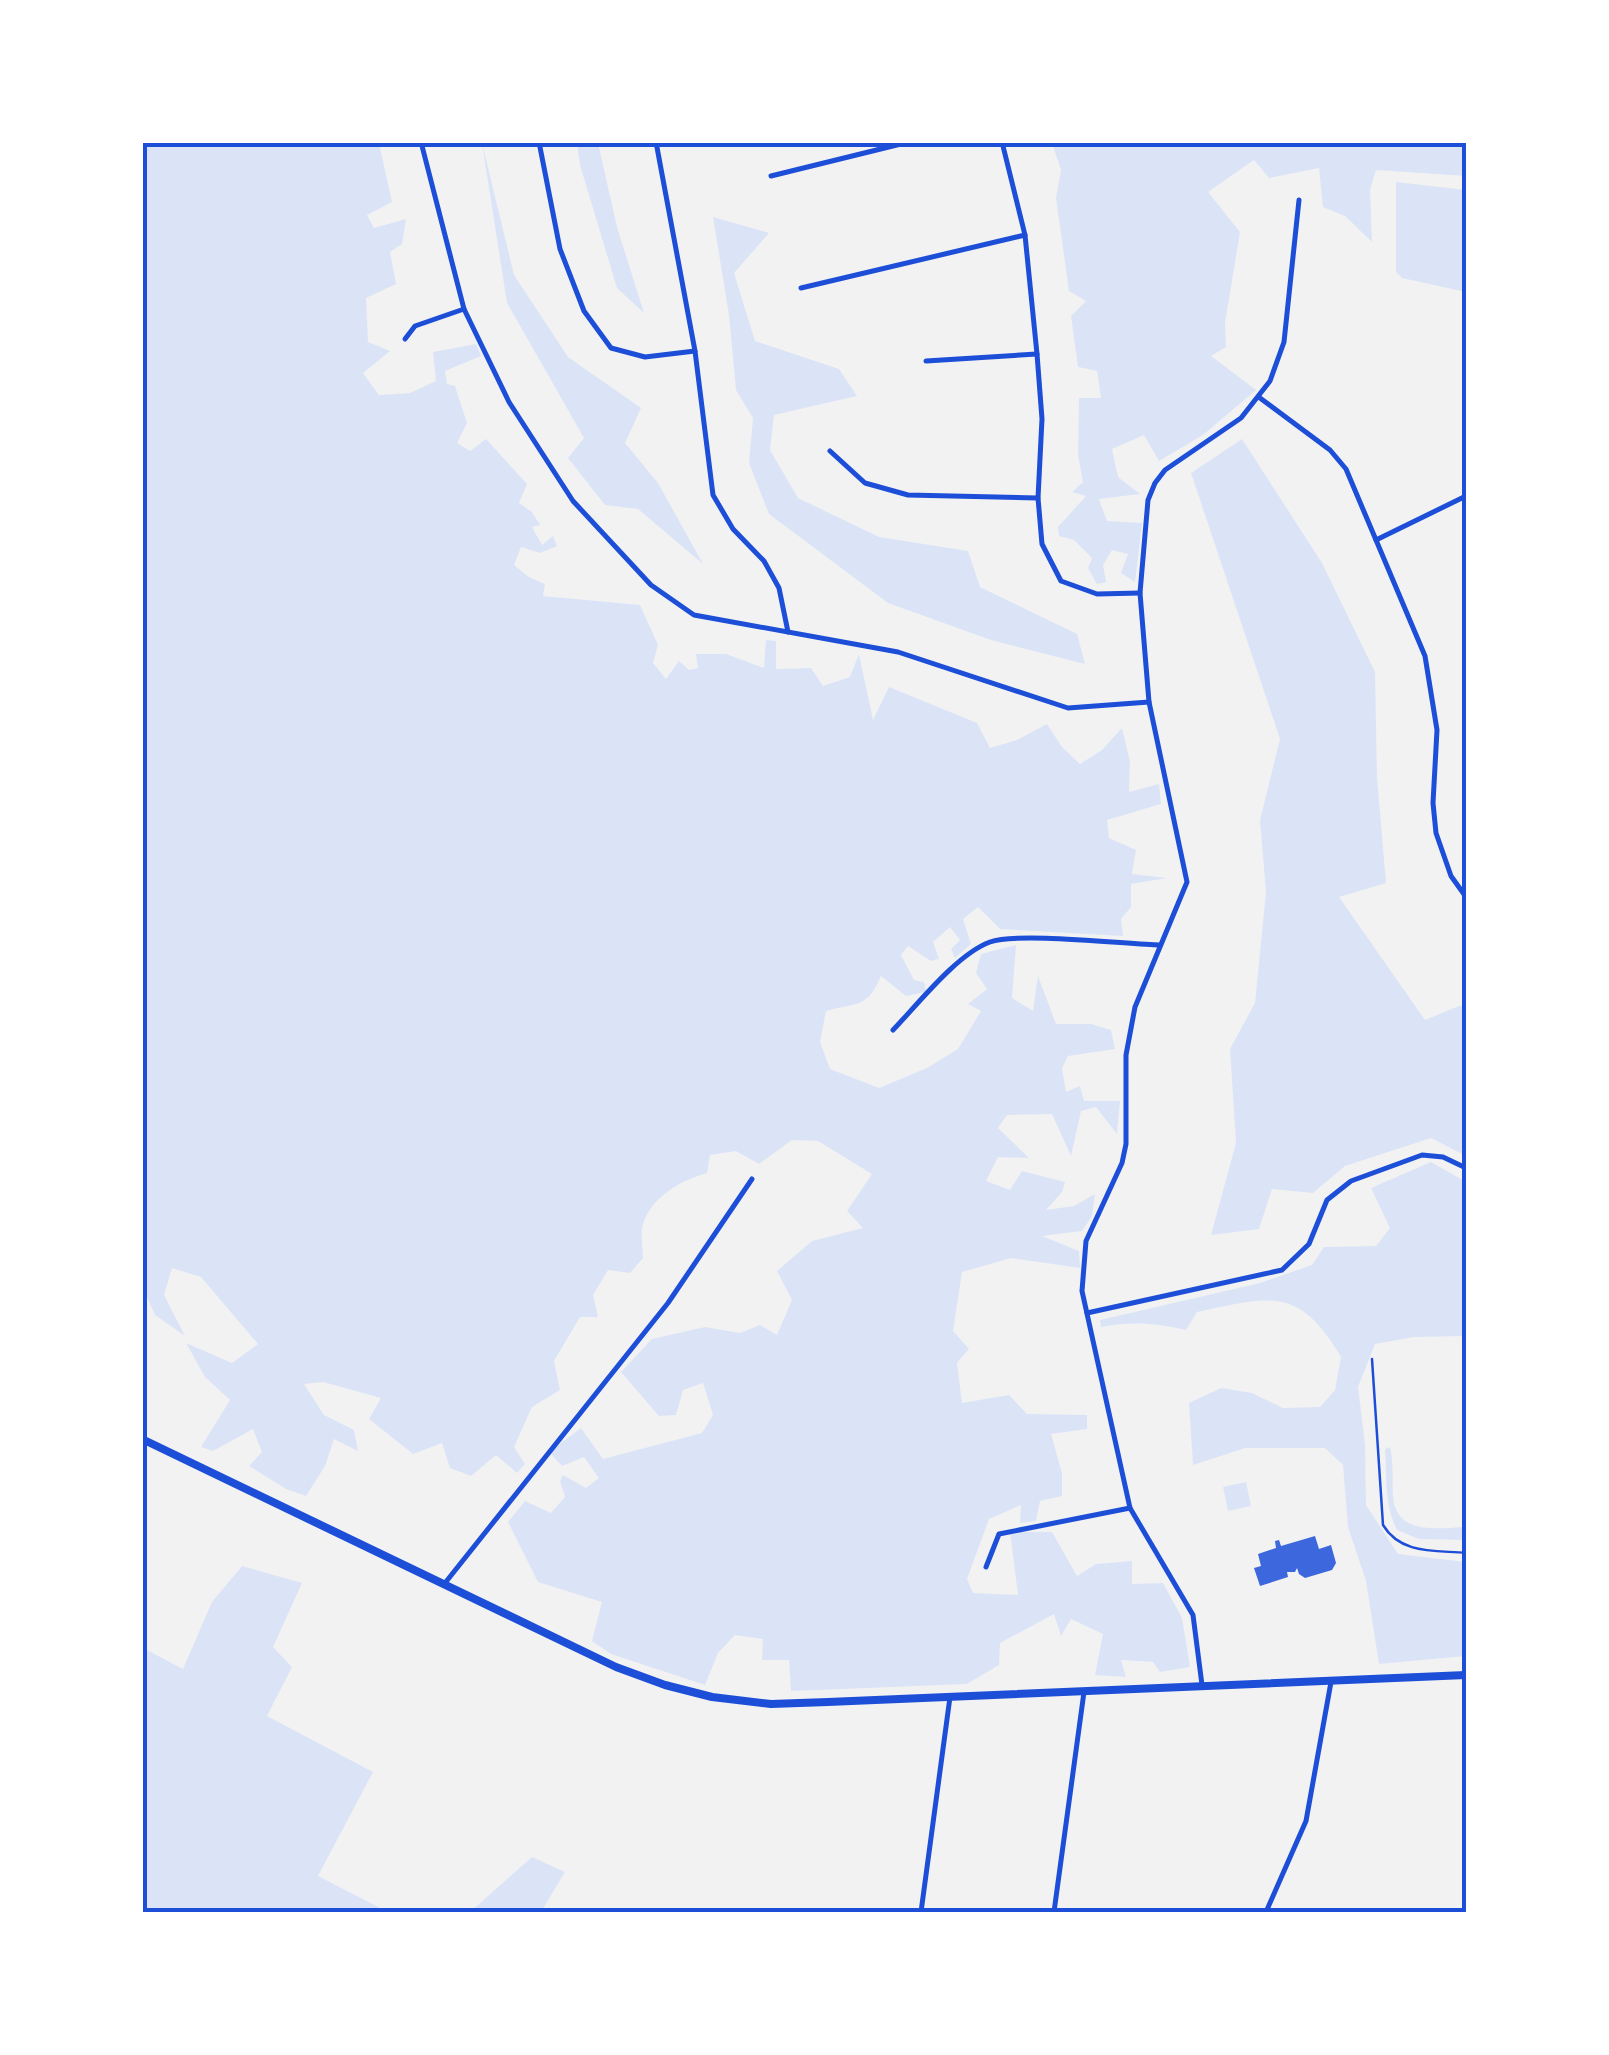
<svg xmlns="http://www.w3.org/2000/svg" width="1609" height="2055" font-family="'PT Sans Narrow',sans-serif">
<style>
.green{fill:#dbe4f7}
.building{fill:#3d67dc}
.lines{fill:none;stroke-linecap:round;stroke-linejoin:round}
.service{stroke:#1d4ed8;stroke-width:2.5}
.minor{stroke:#1d4ed8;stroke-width:5}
.primary{stroke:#1d4ed8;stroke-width:8}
.neatline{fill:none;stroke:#1d4ed8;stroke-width:4}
</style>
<rect width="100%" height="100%" fill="#f2f2f2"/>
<!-- green -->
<g class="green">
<path d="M143 143H379L392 202 367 215 374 228 406 219 402 244 390 252 396 284 366 298 368 342 390 351 363 373 379 395 410 393 436 381 433 352 476 344 481 356 445 371 447 384 455 386 467 423 457 443 470 451 486 439 527 484 519 503 532 512 540 525 532 527 542 545 553 536 557 546 540 553 521 547 514 565 529 577 545 584 543 596 640 605 658 645 653 663 666 679 679 661 689 670 698 668 696 654H726L764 668 766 640 776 641V669L811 668 823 686 850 677 859 654 873 720 889 687 977 723 990 748 1017 740 1047 724 1062 747 1080 764 1102 750 1122 728 1130 762 1129 792 1159 784 1161 804 1107 820 1109 838 1136 850 1132 874 1167 878 1131 884V907L1121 919 1123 936 1000 929 978 907 963 919 971 944 955 958 951 949 960 940 950 927 933 942 939 959 931 961 908 946 901 955 914 980 924 982 926 992 906 996 881 976C867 1009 857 1002 826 1011L820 1042 830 1069 879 1088 927 1068 958 1049 981 1011 968 1004 987 989 976 973 981 954 1016 945 1012 998 1033 1011 1038 976 1056 1024H1091L1111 1030 1115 1049 1068 1056 1062 1068 1066 1092 1080 1086 1084 1101H1120L1117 1134 1096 1107 1081 1111 1071 1156 1052 1114 1007 1115 998 1128 1029 1158 998 1157 986 1181 1010 1190 1022 1171 1065 1182 1062 1192 1046 1210 1074 1206 1095 1194 1092 1216 1082 1231 1042 1236 1079 1251 1080 1268 1011 1258 962 1272 953 1331 969 1349 957 1363 962 1403 1009 1395 1027 1414 1087 1415V1429L1051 1434 1062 1473V1496L1040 1501 1036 1521 1020 1523 1021 1505 989 1519 967 1579 973 1593 1018 1595 1010 1532H1052L1077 1576 1096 1564 1132 1561V1584L1163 1583 1182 1618 1190 1667 1160 1672 1153 1662 1121 1660 1126 1677 1095 1675 1103 1634 1071 1619 1061 1636 1054 1614 1000 1643 999 1665 967 1684 791 1691 789 1660H762L763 1639 735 1635 718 1653 705 1685 611 1654 592 1641 602 1602 538 1582 508 1522 525 1501 551 1513 565 1497 560 1481 563 1475 586 1488 599 1478 584 1457 562 1466 549 1452 581 1428 603 1459 702 1433 713 1415 703 1383 683 1390 676 1415 659 1416 621 1372 652 1339 705 1327 740 1333 760 1325 777 1335 792 1300 777 1271 812 1241 863 1228 847 1211 872 1174 818 1141 792 1140 759 1164 736 1151 710 1155 707 1173C682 1180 652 1196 643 1224 640 1234 643 1248 643 1258L630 1273 608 1270 593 1295 598 1317H580L554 1361 560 1390 532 1407 514 1447 525 1464 517 1473 496 1455 471 1476 450 1468 442 1443 413 1454 369 1419 381 1398 323 1382 304 1384 324 1415 354 1430 358 1451 334 1439 325 1466 306 1496 286 1489 249 1466 262 1452 253 1429 213 1451 201 1447 230 1400 205 1377 186 1343 232 1363 258 1344 201 1277 172 1268 164 1295 185 1336 155 1315 143 1288Z"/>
<path d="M482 143 514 275 568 357 641 408 625 443 658 483 703 564 638 509 605 505 568 458 584 438 507 303Z"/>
<path d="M577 143H598L617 227 644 313 617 288 580 165Z"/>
<path d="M1052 143H1466V176L1376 170 1370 190 1372 242 1345 216 1323 207 1319 168 1269 178 1254 160 1208 192 1240 232 1225 323 1226 347 1211 356 1256 390 1203 435 1159 461 1144 435 1112 449 1118 477 1140 494 1099 499 1107 521 1142 523 1135 582 1121 573 1128 554 1112 550 1103 565 1106 582 1097 584 1088 568 1092 558 1074 540 1059 536 1058 527 1086 496 1072 492 1083 482 1078 455 1079 398H1101L1097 371 1078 367 1071 316 1086 301 1069 291 1056 198 1061 170Z"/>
<path d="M1396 182 1466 190V292L1402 278 1396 272Z"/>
<path d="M713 217 769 233 734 273 755 341 839 369 857 396 774 415 770 450 798 498 879 537 968 551 980 587 1077 634 1085 664 991 640 888 603 769 514 749 463 753 418 736 390 729 315Z"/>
<path d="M1242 439 1322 563 1375 672 1377 777 1386 883 1339 897 1425 1020 1459 1006H1466V1156L1431 1138 1345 1166 1313 1193 1272 1189 1259 1229 1211 1235 1236 1143 1230 1049 1255 1003 1266 892 1260 820 1280 739 1191 473Z"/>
<path d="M1431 1162 1466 1182V1336L1414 1337 1375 1344 1358 1387 1365 1444 1366 1505 1398 1554 1466 1562V1656L1379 1664 1366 1581 1348 1527 1343 1465 1325 1448H1245L1193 1465 1189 1403 1221 1388 1252 1393 1283 1408 1320 1407 1335 1390 1341 1357C1299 1286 1271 1296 1197 1312L1186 1330C1156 1323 1131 1321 1101 1327L1100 1320 1260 1283 1312 1265 1324 1247 1376 1246 1390 1228 1371 1188Z"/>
<path d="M1390 1447C1394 1463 1392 1480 1393 1496 1396 1536 1438 1528 1466 1527V1540L1419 1539 1397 1530C1384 1503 1387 1478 1385 1449Z"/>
<path d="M1246 1482 1251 1506 1228 1511 1223 1487Z"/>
<path d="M242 1566 302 1583 273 1647 292 1667 267 1716 373 1772 318 1876 388 1912H143V1648L183 1669 212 1602Z"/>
<path d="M532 1857 565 1872 541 1912H470Z"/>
</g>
<!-- building -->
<path class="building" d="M1315 1536 1319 1549 1331 1545 1336 1563 1332 1570 1305 1578 1299 1574 1297 1568 1295 1572H1287L1288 1577 1260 1586 1254 1568 1261 1566 1258 1554 1276 1548 1275 1541 1279 1540 1281 1546Z"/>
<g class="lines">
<!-- service -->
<path class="service" d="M1372 1359 1383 1525C1401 1555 1436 1550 1466 1553"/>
<!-- minor -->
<g class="minor">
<path d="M421 142 464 309 509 402 573 501 651 585 694 615 898 652 1068 708 1149 702"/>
<path d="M539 142 560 249 584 311 611 348 645 357 695 351"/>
<path d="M656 142 695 351 713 495 733 529 764 561 779 588 788 632"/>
<path d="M1002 142 1025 235 1037 354 1042 419 1038 498 1042 544 1061 581 1097 594 1140 593"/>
<path d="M771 176 909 142"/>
<path d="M801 288 1025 235"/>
<path d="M405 339 415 326 464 309"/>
<path d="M926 361 1037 354"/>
<path d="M1260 398 1330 450 1346 469 1425 656 1437 730 1433 803 1436 833 1451 876 1466 897"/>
<path d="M830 451 865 483 908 495 1038 498"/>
<path d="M1376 540 1466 496"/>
<path d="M893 1030C918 1004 957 954 990 942 1018 932 1125 944 1160 945"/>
<path d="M1087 1313 1282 1270 1309 1244 1327 1200 1351 1181 1422 1155 1443 1157 1466 1168"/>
<path d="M986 1567 999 1534 1130 1508"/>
<path d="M445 1583 668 1303 752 1179"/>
<path d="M1202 1685 1193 1615 1130 1508 1082 1291 1086 1241 1122 1163 1126 1144V1055L1135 1007 1187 882 1149 702 1140 593 1148 500 1155 483 1165 470 1241 418 1270 381 1284 342 1299 200"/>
<path d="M921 1912 950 1697"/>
<path d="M1054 1912 1084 1692"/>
<path d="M1266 1912 1306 1821 1331 1682"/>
</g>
<!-- primary -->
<path class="primary" d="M142 1439 616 1667 665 1685 712 1697 771 1704 828 1702 1466 1675"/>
</g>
<!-- border -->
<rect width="1609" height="2055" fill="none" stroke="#ffffff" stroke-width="290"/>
<rect x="145" y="145" width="1319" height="1765" class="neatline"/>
</svg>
